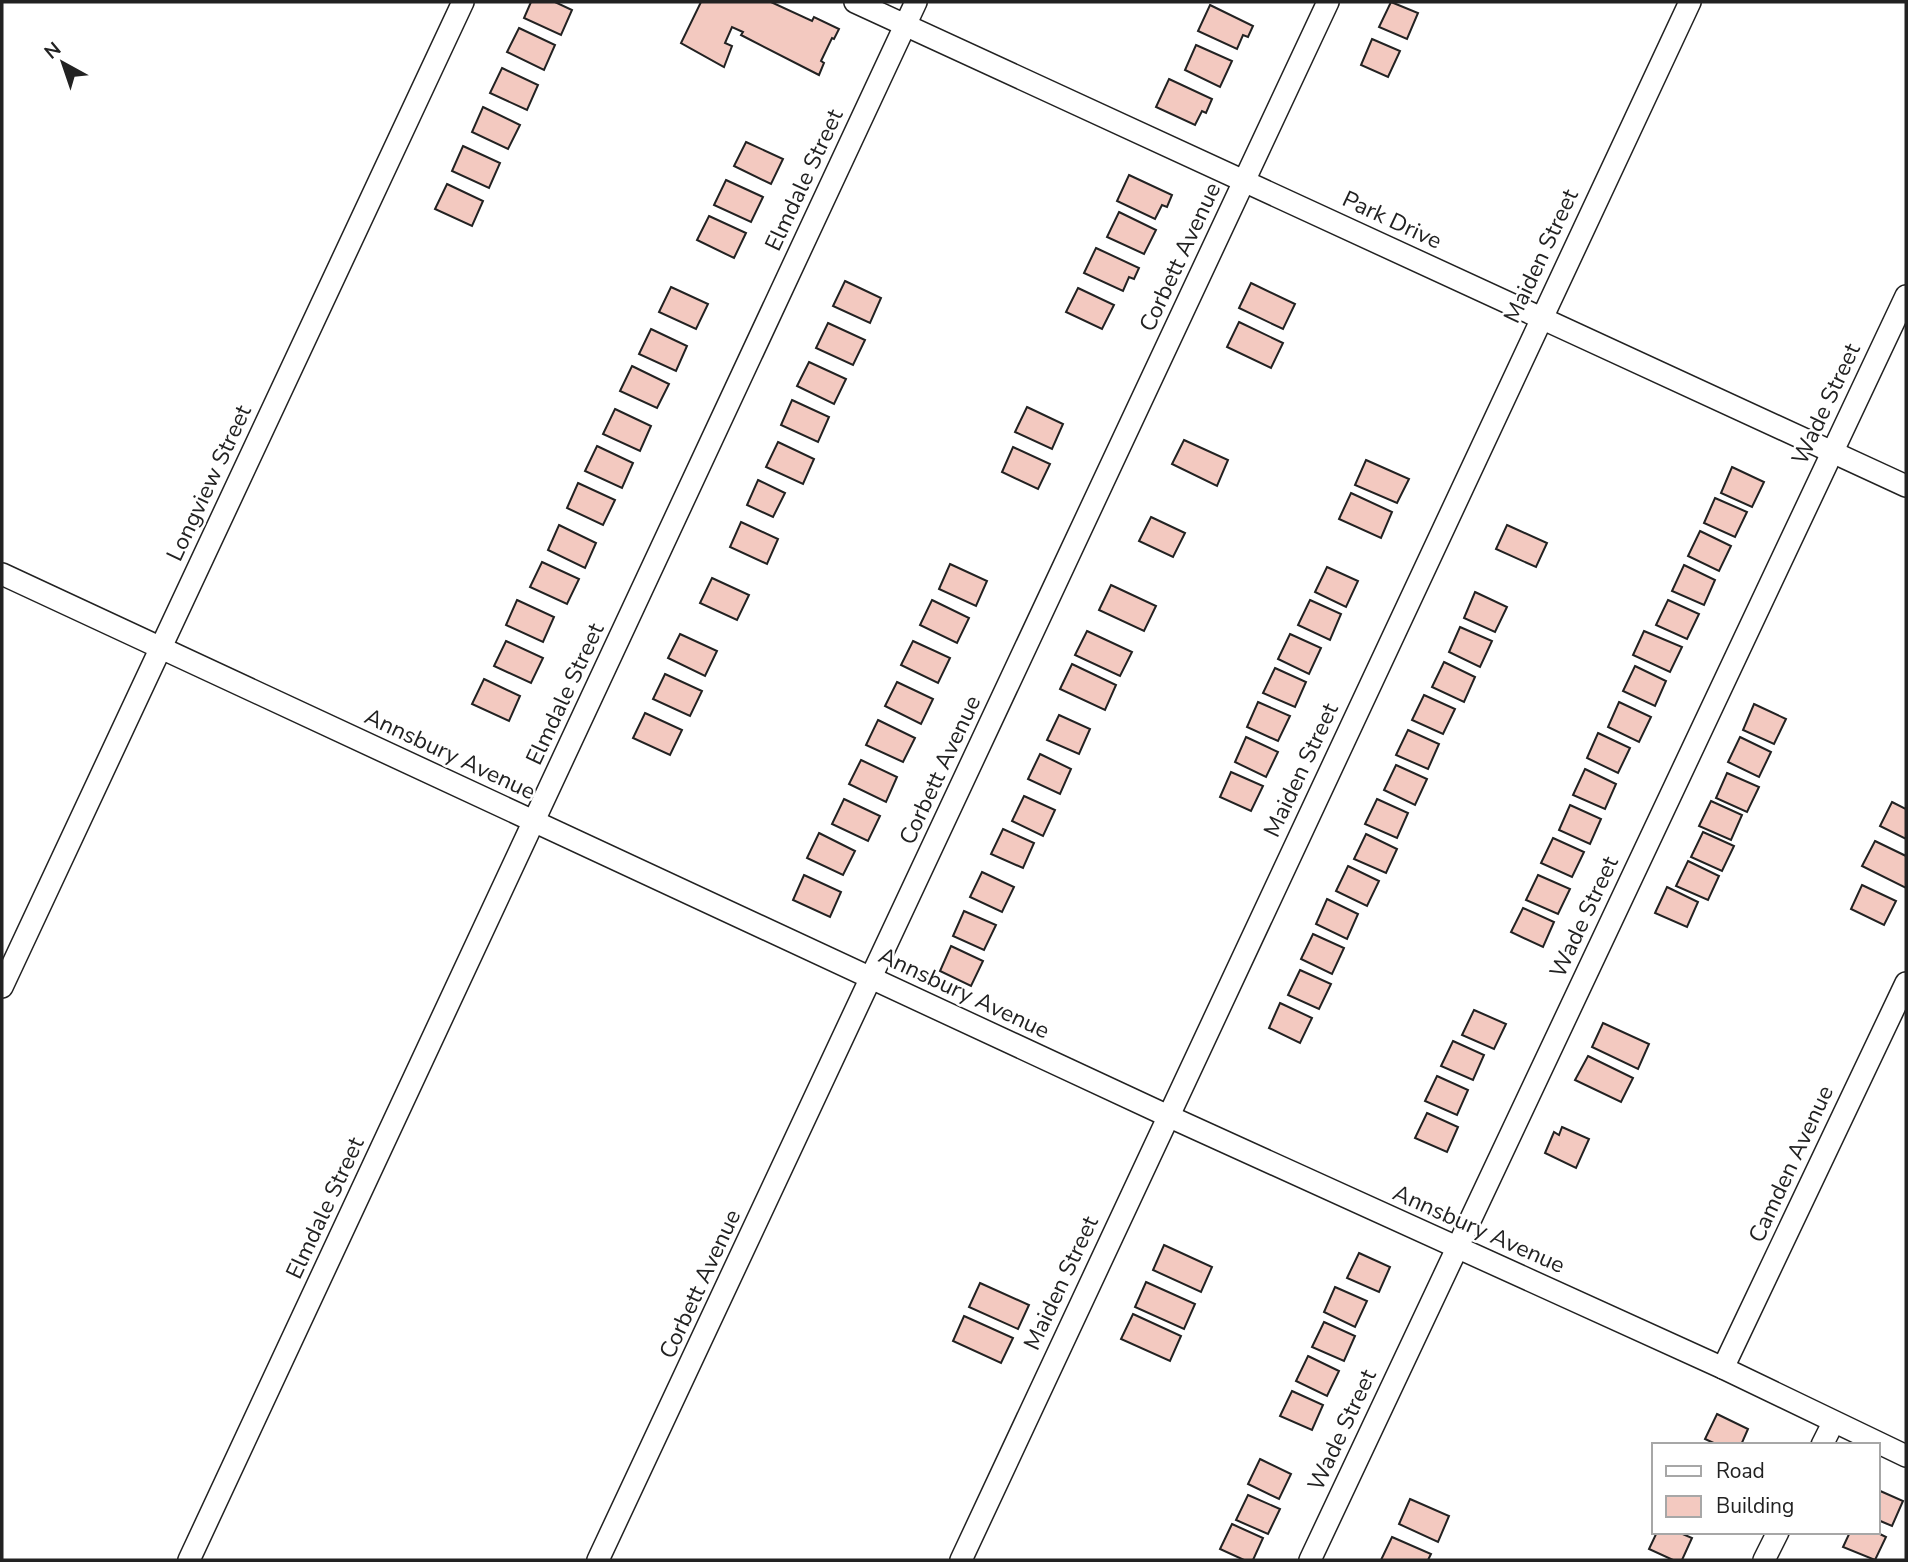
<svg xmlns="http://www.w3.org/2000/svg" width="1908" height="1562" font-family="'Nunito Sans',sans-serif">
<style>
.building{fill:#f3c9c0;stroke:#222;stroke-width:2}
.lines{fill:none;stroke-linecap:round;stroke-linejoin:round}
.street-casing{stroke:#222;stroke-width:24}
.street{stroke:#fff;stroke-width:21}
.labels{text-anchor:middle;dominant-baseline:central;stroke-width:5;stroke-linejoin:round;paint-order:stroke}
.street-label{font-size:23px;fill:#222;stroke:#fff}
</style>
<rect width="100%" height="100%" fill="#fff"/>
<!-- building -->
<g class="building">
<path d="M531 2H555L572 10 561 35 524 18Z"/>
<path d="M701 2H771L812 21 814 17 839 29 834 39 832 38 821 61 824 63 819 75 741 35 743 32 732 27 725 43 732 46 724 67 681 43Z"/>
<path d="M1391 2 1418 13 1407 39 1379 27Z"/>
<path d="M1210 5 1253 26 1248 37 1243 35 1237 49 1198 31Z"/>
<path d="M519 28 555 45 544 70 507 52Z"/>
<path d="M1372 39 1400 51 1388 77 1361 65Z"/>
<path d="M1196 45 1232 61 1220 87 1185 70Z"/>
<path d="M502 68 538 85 527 110 490 93Z"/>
<path d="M1169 79 1212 99 1206 113 1202 111 1195 125 1156 107Z"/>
<path d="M483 107 520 125 508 149 472 132Z"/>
<path d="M746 142 783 159 771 184 734 166Z"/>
<path d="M463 146 500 163 489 188 452 171Z"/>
<path d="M1129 175 1172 195 1167 207 1162 205 1155 219 1117 201Z"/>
<path d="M726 180 763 197 751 222 714 205Z"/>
<path d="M447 184 483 201 472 226 435 209Z"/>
<path d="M1119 212 1156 230 1144 254 1107 237Z"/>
<path d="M709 216 746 233 734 258 697 240Z"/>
<path d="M1096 248 1139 268 1134 279 1129 277 1123 291 1084 273Z"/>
<path d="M845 281 881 298 870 323 833 306Z"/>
<path d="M1251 283 1295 304 1283 329 1239 308Z"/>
<path d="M671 287 708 304 696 329 659 312Z"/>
<path d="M1078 288 1114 305 1102 329 1066 312Z"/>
<path d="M1239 322 1283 343 1271 368 1227 347Z"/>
<path d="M828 323 865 340 853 365 816 348Z"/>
<path d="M651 329 687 346 676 371 639 354Z"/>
<path d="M809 362 846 379 834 404 797 386Z"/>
<path d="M632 366 669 384 657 408 620 391Z"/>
<path d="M792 400 829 417 818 442 781 425Z"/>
<path d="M1027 407 1063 424 1052 449 1015 432Z"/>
<path d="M615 409 651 426 640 451 603 434Z"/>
<path d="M1184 440 1228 460 1217 486 1172 464Z"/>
<path d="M778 442 814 459 803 484 766 467Z"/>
<path d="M597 446 633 463 622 488 585 471Z"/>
<path d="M1013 447 1050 464 1038 489 1002 472Z"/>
<path d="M1366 460 1409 479 1397 503 1355 485Z"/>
<path d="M1732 467 1764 482 1752 507 1721 493Z"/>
<path d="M758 480 785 493 773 517 747 505Z"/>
<path d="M578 483 615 500 603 525 567 508Z"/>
<path d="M1351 493 1392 512 1381 538 1339 519Z"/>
<path d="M1715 498 1747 512 1735 537 1704 523Z"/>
<path d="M1151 517 1185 533 1173 557 1139 541Z"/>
<path d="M741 522 778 539 767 564 730 547Z"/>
<path d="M559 525 596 543 585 568 548 550Z"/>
<path d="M1507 525 1547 543 1536 567 1496 549Z"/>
<path d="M1700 531 1731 546 1719 571 1688 556Z"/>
<path d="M542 562 579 579 567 604 530 587Z"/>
<path d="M950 564 987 581 976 606 939 589Z"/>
<path d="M1684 565 1715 580 1704 605 1672 591Z"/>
<path d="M1327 567 1358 581 1346 607 1315 592Z"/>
<path d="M712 578 749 595 737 620 700 603Z"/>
<path d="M1111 585 1156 606 1144 631 1099 610Z"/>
<path d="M1475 592 1507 607 1495 632 1464 618Z"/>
<path d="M517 600 554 617 543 642 506 625Z"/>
<path d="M932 600 969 618 957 643 920 625Z"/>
<path d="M1310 600 1341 614 1330 640 1298 625Z"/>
<path d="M1668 600 1699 614 1687 639 1656 625Z"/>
<path d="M1460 627 1492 641 1480 667 1449 652Z"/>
<path d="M1087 631 1132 652 1120 676 1075 655Z"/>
<path d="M1644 631 1682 647 1670 672 1633 655Z"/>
<path d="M680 634 717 651 705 676 668 658Z"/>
<path d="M1290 634 1321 648 1309 674 1278 659Z"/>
<path d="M506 641 543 658 531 683 494 666Z"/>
<path d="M913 641 950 658 938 683 901 665Z"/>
<path d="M1444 662 1475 677 1464 702 1432 687Z"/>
<path d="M1072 664 1116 685 1105 710 1060 689Z"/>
<path d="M1635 666 1666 681 1655 706 1623 691Z"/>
<path d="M1275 668 1306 682 1295 707 1263 693Z"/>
<path d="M665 674 702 691 690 716 653 699Z"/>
<path d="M484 679 520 696 509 721 472 704Z"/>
<path d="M897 682 933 699 921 724 885 706Z"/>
<path d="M1424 695 1455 709 1443 734 1412 720Z"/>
<path d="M1258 702 1290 716 1278 741 1247 727Z"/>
<path d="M1619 702 1651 717 1639 742 1608 727Z"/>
<path d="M1754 704 1786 719 1774 744 1743 730Z"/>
<path d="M645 713 682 730 670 755 633 738Z"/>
<path d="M1059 715 1090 729 1079 754 1047 740Z"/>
<path d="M878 720 915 738 903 762 866 745Z"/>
<path d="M1408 730 1439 744 1428 769 1396 755Z"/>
<path d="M1598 733 1630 748 1618 773 1587 758Z"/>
<path d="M1246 737 1278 752 1266 777 1235 762Z"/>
<path d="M1740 737 1771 752 1759 777 1728 762Z"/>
<path d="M1040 754 1071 769 1060 794 1028 779Z"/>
<path d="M861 760 897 777 886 802 849 784Z"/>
<path d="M1396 765 1427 779 1415 805 1384 790Z"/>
<path d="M1585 769 1616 784 1605 809 1573 795Z"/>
<path d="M1231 772 1263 786 1251 811 1220 797Z"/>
<path d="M1727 773 1759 787 1747 812 1716 798Z"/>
<path d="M1024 796 1055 810 1043 836 1012 821Z"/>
<path d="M844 799 880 816 868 841 832 824Z"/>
<path d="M1377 799 1408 813 1397 838 1365 824Z"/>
<path d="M1711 801 1742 815 1731 840 1699 826Z"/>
<path d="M1892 802 1906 809V839L1880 826Z"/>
<path d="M1570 805 1601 819 1590 844 1559 830Z"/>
<path d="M1003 829 1034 843 1023 868 991 854Z"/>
<path d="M1703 832 1734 846 1722 871 1691 857Z"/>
<path d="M819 833 855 851 843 875 807 858Z"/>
<path d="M1366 834 1397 849 1386 873 1354 859Z"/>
<path d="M1553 838 1584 852 1572 877 1541 863Z"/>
<path d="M1875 841 1906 856V888L1862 866Z"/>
<path d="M1688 861 1719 876 1708 900 1676 886Z"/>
<path d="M1348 866 1379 881 1367 906 1336 891Z"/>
<path d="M982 872 1014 887 1002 912 970 897Z"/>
<path d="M804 875 841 892 830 917 793 900Z"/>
<path d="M1538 875 1570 889 1558 914 1526 900Z"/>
<path d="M1862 885 1896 901 1884 925 1851 909Z"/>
<path d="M1667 887 1698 902 1687 927 1655 913Z"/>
<path d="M1327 899 1358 914 1347 939 1316 924Z"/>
<path d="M1523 908 1554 922 1543 947 1511 932Z"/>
<path d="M964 911 996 925 984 950 953 936Z"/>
<path d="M1313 934 1344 948 1332 974 1301 959Z"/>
<path d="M951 946 983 961 971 986 940 971Z"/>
<path d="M1300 970 1331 984 1319 1009 1288 995Z"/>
<path d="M1280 1003 1312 1018 1300 1043 1269 1028Z"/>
<path d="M1474 1010 1506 1024 1494 1049 1462 1035Z"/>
<path d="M1603 1023 1649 1044 1638 1069 1592 1047Z"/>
<path d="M1453 1041 1484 1055 1473 1080 1441 1066Z"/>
<path d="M1588 1056 1633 1078 1621 1102 1575 1080Z"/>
<path d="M1437 1076 1468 1090 1457 1115 1425 1101Z"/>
<path d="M1427 1113 1458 1127 1447 1152 1415 1138Z"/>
<path d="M1562 1127 1589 1139 1576 1168 1545 1153 1554 1132 1559 1135Z"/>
<path d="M1164 1245 1212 1267 1201 1292 1153 1270Z"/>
<path d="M1359 1253 1390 1267 1379 1292 1347 1278Z"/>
<path d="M1146 1282 1195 1304 1184 1329 1135 1307Z"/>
<path d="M980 1283 1029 1305 1018 1329 969 1307Z"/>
<path d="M1335 1287 1367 1301 1355 1327 1324 1312Z"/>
<path d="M1133 1314 1181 1336 1170 1361 1121 1339Z"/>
<path d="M964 1316 1013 1338 1001 1363 953 1341Z"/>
<path d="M1324 1322 1355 1336 1344 1361 1312 1347Z"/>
<path d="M1308 1356 1339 1371 1327 1396 1296 1381Z"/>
<path d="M1292 1391 1323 1405 1312 1430 1280 1416Z"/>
<path d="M1717 1414 1748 1429 1741 1445H1718L1705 1439Z"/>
<path d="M1260 1459 1291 1474 1279 1499 1248 1484Z"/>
<path d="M1878 1490 1903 1501 1892 1526 1878 1520Z"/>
<path d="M1248 1495 1280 1509 1268 1534 1236 1520Z"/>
<path d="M1410 1499 1449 1516 1438 1542 1399 1524Z"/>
<path d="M1232 1524 1263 1538 1253 1560H1244L1220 1549Z"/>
<path d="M1657 1532H1678L1692 1538 1682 1560H1673L1649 1549Z"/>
<path d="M1850 1532H1876L1886 1537 1875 1560 1843 1547Z"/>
<path d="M1392 1537 1431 1554 1428 1560H1381Z"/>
</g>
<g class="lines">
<!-- street casing -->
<g class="street-casing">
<g id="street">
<path d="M855 2 1906 486"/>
<path d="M2 574 1168 1116 1723 1368 1906 1456"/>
<path d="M2 987 463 2"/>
<path d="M1723 1368 1906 983"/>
<path d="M1822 1445 1833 1423"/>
<path d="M189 1560 916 2"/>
<path d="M598 1560 1328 2"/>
<path d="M961 1560 1690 2"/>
<path d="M1310 1560 1906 296"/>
<path d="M1764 1560 1778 1532"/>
</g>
</g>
<!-- street -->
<use href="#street" class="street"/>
</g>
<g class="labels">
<!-- street labels -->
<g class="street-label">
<text transform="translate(804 180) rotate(-65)">Elmdale Street</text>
<text transform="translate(1392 220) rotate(25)">Park Drive</text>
<text transform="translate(1541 256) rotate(-65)">Maiden Street</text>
<text transform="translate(1180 257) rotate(-65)">Corbett Avenue</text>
<text transform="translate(1826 404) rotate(-65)">Wade Street</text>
<text transform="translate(209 483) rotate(-65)">Longview Street</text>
<text transform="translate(565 694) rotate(-65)">Elmdale Street</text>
<text transform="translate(450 754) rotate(25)">Annsbury Avenue</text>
<text transform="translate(940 770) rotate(-65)">Corbett Avenue</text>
<text transform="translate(1301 770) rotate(-65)">Maiden Street</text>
<text transform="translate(1584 917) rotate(-65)">Wade Street</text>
<text transform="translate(964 993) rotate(25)">Annsbury Avenue</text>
<text transform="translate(1791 1164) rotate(-65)">Camden Avenue</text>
<text transform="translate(325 1208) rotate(-65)">Elmdale Street</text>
<text transform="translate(1479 1229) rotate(24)">Annsbury Avenue</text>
<text transform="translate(1061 1283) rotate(-65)">Maiden Street</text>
<text transform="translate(700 1284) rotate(-65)">Corbett Avenue</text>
<text transform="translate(1342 1430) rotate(-65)">Wade Street</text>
</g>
</g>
<!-- border -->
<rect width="1908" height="1562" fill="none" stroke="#222222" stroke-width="7"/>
<!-- legend -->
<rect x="1652" y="1443" width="228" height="91" fill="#ffffff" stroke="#a7a7a7" stroke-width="2"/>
<rect x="1666" y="1466" width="35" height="10" fill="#ffffff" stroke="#a7a7a7" stroke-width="2"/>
<text x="1716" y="1478" font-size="21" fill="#222222">Road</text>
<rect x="1666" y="1496" width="35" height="21" fill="#f3c9c0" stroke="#a7a7a7" stroke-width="2"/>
<text x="1716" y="1513" font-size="21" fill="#222222">Building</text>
<!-- north arrow -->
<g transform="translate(63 63) rotate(320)" stroke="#ffffff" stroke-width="5" paint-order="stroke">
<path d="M0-5L12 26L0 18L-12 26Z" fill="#222222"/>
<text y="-10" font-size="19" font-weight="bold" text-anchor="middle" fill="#222222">N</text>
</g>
</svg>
